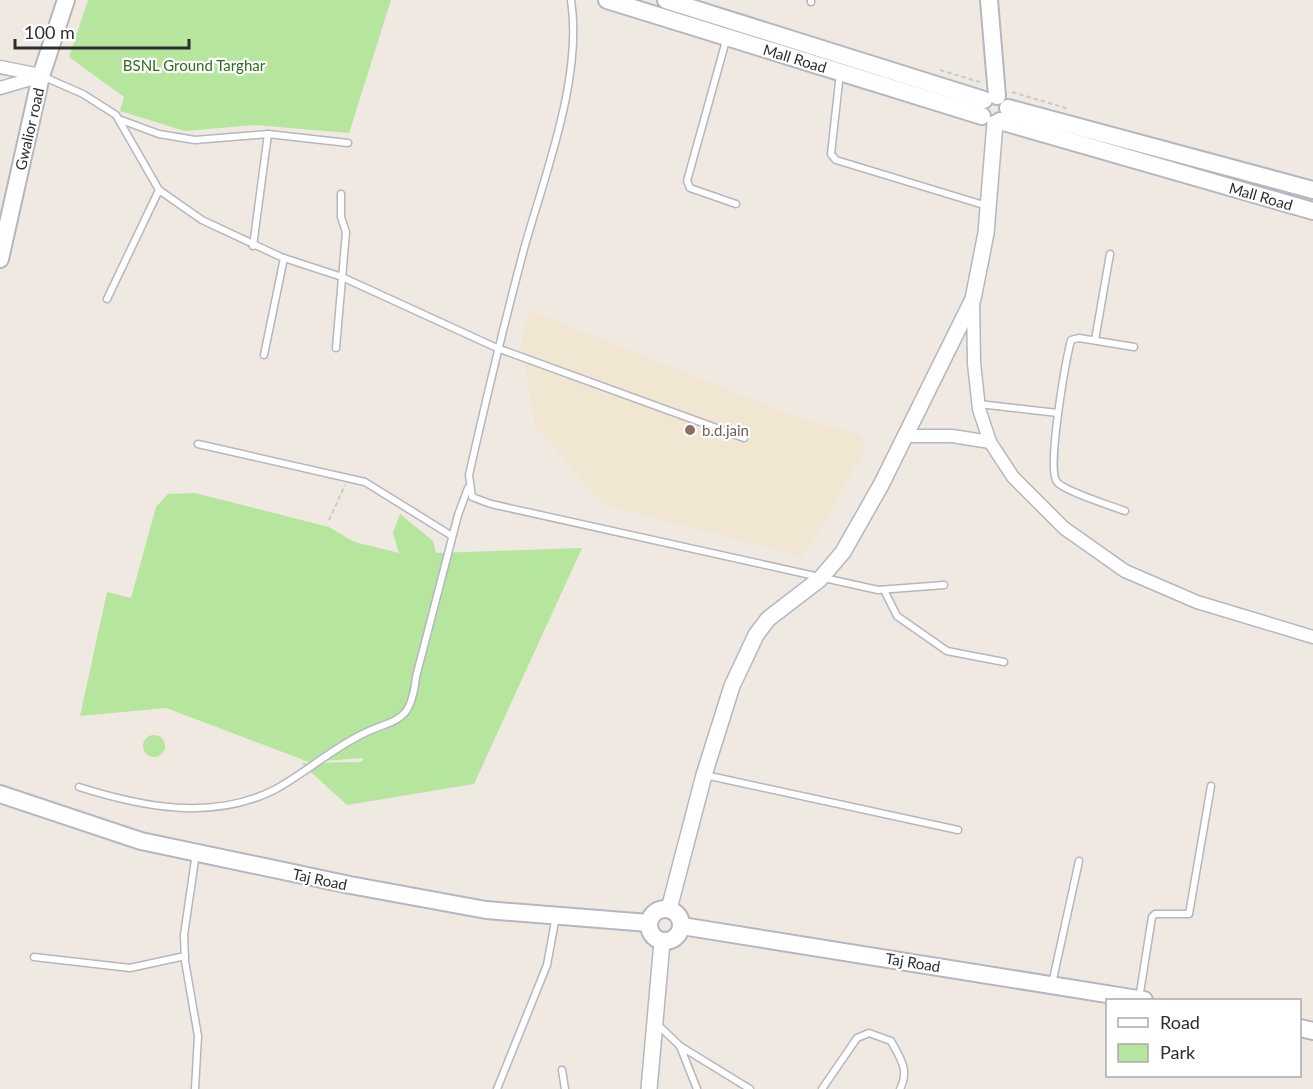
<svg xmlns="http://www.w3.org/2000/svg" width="1313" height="1089" font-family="Lato,sans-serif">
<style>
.education{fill:#f0e6d1}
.green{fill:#b6e59e}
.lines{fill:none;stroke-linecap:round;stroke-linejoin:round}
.service-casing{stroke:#b4b7c1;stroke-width:9}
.minor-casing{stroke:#b4b7c1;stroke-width:15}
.tertiary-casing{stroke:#b4b7c1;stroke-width:18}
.secondary-casing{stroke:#b4b7c1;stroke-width:20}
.path{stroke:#c9c9c9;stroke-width:2;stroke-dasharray:4.5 3;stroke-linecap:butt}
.service{stroke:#fff;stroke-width:6}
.minor{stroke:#fff;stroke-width:12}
.tertiary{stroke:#fff;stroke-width:15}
.secondary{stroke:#fff;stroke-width:16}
.education-dot{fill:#8d6e63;stroke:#fff;stroke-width:2}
.labels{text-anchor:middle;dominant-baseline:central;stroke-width:4.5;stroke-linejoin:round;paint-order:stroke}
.street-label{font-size:15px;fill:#2e2e2e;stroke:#fff}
.park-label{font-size:15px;fill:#2c6e1b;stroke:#fff}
.education-label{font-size:15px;fill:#785e54;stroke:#fff;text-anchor:start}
</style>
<rect width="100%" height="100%" fill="#efe9e1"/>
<!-- education -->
<path class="education" d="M529 310 797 417 858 434 866 445 825 522 802 557 602 504 535 425 521 342Z"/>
<!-- green -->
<g class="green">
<path d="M88 0H391L349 133 255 125 185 131 120 111 124 97 69 57Z"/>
<path d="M195 493 329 527 354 542 399 553 393 533 400 514 433 541 436 553 582 548 474 784 347 805 301 763 361 762 364 758 309 762 166 708 80 716 107 592 131 598 156 507 168 494Z"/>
<circle cx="154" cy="746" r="11"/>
</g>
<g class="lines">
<!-- service casing -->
<g class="service-casing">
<g id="service">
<path d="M571 0C583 77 545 174 524 249 504 324 486 399 469 475L472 497 491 504 878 590 944 585"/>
<path d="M811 2V0"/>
<path d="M727 37 687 181 690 188 736 204"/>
<path d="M840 73 831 154 836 160 987 206"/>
<path d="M42 76 83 94 116 115 159 190 202 220 281 257 342 277 497 348 744 438"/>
<path d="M121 120 159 134 195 140 268 134 348 143"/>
<path d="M253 246 268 134"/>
<path d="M107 299 159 190"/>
<path d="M1095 340 1110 254"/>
<path d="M336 348 346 232 341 217V194"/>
<path d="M264 355 284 258"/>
<path d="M979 404 1058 413"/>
<path d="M198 444 365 482 452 536"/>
<path d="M1125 511C1112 506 1064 491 1057 482 1046 470 1066 360 1071 340L1079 338 1134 347"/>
<path d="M884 590 897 616 947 651 1004 662"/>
<path d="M705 775 958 830"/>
<path d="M79 787C142 807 212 821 274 790 302 775 327 753 355 738 394 716 410 729 416 677L458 515 468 488"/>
<path d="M34 957 130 968 185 956"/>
<path d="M1052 984 1079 861"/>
<path d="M1139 999 1152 917 1155 914H1189L1211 786"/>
<path d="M656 1023 680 1046 750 1089"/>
<path d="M680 1046 697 1089"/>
<path d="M562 1070 565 1089"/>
<path d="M195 1089 198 1036 185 961 184 935 196 853"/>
<path d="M497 1089 547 965 556 916"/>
<path d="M822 1089 857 1038 869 1033 891 1041C900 1058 910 1070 900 1089"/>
</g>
</g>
<!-- minor casing -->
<g class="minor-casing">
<g id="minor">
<path d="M0 67 40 75"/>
<path d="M0 88 41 76"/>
<path d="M973 299 974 363 979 409 990 442 1013 477 1064 528 1125 571 1197 602 1313 637"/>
<path d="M904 436H952L990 442"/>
</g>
</g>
<!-- tertiary casing -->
<g class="tertiary-casing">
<g id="tertiary">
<path d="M669 909 704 775 732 686 756 635 768 619 820 579 843 552 881 485 973 299 986 233 995 123"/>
<path d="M649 1089 662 942"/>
</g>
</g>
<!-- secondary casing -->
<g class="secondary-casing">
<g id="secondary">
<path d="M607 0 982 116"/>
<path d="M666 0 984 100"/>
<path d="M989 0 997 96"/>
<path d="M1008 108 1313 190"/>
<path d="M1000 121 1313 211"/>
<path d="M0 259 41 76 66 0"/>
<path d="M0 794 141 841 350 885 486 910 649 923"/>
<circle cx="665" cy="925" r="16"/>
<path d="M682 926 1144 1000"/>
<path d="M1300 1028 1313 1031"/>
</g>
</g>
<!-- path -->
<g class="path">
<path d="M940 70 983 83"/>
<path d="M1012 92 1069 109"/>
<path d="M329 520 345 485"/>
</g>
<!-- service -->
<use href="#service" class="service"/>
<!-- minor -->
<use href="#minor" class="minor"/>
<!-- tertiary -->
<use href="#tertiary" class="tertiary"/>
<!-- secondary -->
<use href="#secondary" class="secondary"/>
</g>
<!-- markers -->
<circle class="education-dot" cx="690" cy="430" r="6"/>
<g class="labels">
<!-- street labels -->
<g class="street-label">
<text transform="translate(795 58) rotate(17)">Mall Road</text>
<text transform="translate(29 129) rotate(-77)">Gwalior road</text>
<text transform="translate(1261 196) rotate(16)">Mall Road</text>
<text transform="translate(320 879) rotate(12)">Taj Road</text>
<text transform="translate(913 962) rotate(9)">Taj Road</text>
</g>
<!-- park labels -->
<g class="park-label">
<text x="194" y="65">BSNL Ground Targhar</text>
</g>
<!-- education labels -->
<g class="education-label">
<text x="702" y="430">b.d.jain</text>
</g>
</g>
<!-- legend -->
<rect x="1106" y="999" width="195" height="78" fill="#ffffff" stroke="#ababab" stroke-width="1.5"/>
<rect x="1118" y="1018" width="30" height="9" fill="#ffffff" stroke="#ababab" stroke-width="1.5"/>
<text x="1160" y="1029" font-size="18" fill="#2e2e2e">Road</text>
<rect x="1118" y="1044" width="30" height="18" fill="#b6e59e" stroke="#ababab" stroke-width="1.5"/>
<text x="1160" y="1059" font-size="18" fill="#2e2e2e">Park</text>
<!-- scale -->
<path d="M15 39v9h174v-9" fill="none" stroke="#2e2e2e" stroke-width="3"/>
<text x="24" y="39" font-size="18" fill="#2e2e2e" stroke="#ffffff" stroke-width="4.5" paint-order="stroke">100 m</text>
</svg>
